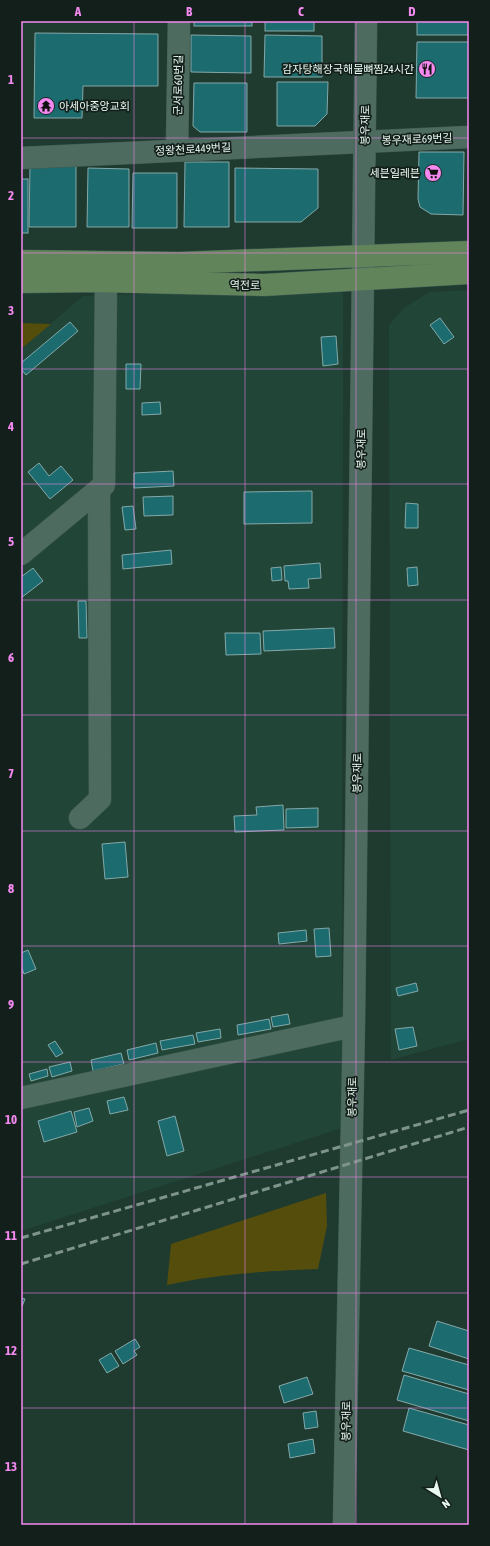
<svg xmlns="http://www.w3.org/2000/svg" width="490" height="1546" font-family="'Asap Condensed','Noto Sans KR',sans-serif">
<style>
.built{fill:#214638}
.green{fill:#544d0c}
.building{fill:#1c6c6f;stroke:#84a8a9}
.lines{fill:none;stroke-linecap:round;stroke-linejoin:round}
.minor-casing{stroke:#415a51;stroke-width:23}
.major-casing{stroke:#415a51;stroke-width:23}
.minor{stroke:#4e6b5f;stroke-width:22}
.major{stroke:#62845b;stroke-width:22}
.rail{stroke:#7e948b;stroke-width:3;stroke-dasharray:8 4;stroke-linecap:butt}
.grid{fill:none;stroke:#f489f0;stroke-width:1;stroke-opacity:0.55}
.labels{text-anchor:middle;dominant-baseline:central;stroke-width:3.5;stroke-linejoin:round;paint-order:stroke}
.poi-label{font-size:11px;fill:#e9f9f2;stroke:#131f1a;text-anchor:end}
.street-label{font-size:11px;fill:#e9f9f2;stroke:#131f1a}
.neatline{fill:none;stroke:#f489f0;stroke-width:1.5}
.grid-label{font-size:13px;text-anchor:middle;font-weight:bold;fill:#f489f0}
</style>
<rect width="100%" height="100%" fill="#1f3b30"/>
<!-- built -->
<g class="built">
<path d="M343 288 342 1128 21 1231V349L83 296Z"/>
<path d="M469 290V1039L391 1060 389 325 404 308 430 292Z"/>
</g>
<!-- green -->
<g class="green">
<path d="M21 323 51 324 21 349Z"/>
<path d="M326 1193 327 1226 318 1269C267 1271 216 1274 167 1285L171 1244Z"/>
</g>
<!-- building -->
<g class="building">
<rect x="194" y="21" width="58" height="5"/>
<rect x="265" y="21" width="49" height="10"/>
<rect x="417" y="21" width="52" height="14"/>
<path d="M35 33 158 34V86H83L82 118H34Z"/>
<path d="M191 35 251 36V73L191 72Z"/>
<path d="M265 35 322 36V77H264Z"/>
<path d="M417 42H469V98H416Z"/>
<path d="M277 82H328L327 114 315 126H277Z"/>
<path d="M194 83H247V132H200L193 126Z"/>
<path d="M419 152H464L463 215 431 214 420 207 418 199Z"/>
<path d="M185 162H229V227H184Z"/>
<path d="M30 165H76V227H29Z"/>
<path d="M88 168 129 169V227H87Z"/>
<path d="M235 168 318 169V208L301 222H235Z"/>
<path d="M133 173H177V228H132Z"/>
<rect x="21" y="179" width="7" height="54"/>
<path d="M440 318 454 337 444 344 430 325Z"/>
<path d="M70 322 78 331 26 375 21 369V363Z"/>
<path d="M336 336 338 364 323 366 321 337Z"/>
<path d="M126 364H141L140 389H126Z"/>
<path d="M160 402 161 414 142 415V403Z"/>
<path d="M39 463 49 476 61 466 73 480 50 499 28 472Z"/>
<path d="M173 471 174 486 134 488V473Z"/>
<path d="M312 491V523L244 524V492Z"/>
<path d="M173 496V515L144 516 143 497Z"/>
<path d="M406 503 418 504V528H405Z"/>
<path d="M133 506 136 529 125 530 122 507Z"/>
<path d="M171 550 172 564 123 569 122 555Z"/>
<path d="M320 563 321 578 308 579 309 588 289 589 288 581H285L284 566Z"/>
<path d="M281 567 282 580 272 581 271 568Z"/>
<path d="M417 567 418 585 408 586 407 568Z"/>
<path d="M33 568 43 581 21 598V577Z"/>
<path d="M78 601H86L87 638H79Z"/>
<path d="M334 628 335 648 264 651 263 631Z"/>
<path d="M225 633H260L261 654 226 655Z"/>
<path d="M283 805 284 830 235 832 234 816 257 815 256 807Z"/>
<path d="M318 808V827L286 828V809Z"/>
<path d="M125 842 128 877 105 879 102 844Z"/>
<path d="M329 928 331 956 316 957 314 929Z"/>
<path d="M306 930 307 941 279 944 278 933Z"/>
<path d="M28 950 36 969 24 974 21 966V953Z"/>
<path d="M416 983 418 991 398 996 396 988Z"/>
<path d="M288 1014 290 1024 273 1027 271 1017Z"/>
<path d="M269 1019 271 1029 238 1035 237 1025Z"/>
<path d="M413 1027 417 1046 399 1050 395 1029Z"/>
<path d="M220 1029 221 1038 198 1042 196 1033Z"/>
<path d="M193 1035 195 1044 162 1050 160 1041Z"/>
<path d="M55 1041 63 1053 56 1057 48 1045Z"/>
<path d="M156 1043 158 1053 129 1060 127 1050Z"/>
<path d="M121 1053 124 1064 93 1071 91 1060Z"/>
<path d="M70 1062 72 1071 52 1077 49 1067Z"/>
<path d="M47 1069 48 1076 31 1081 29 1074Z"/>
<path d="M124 1097 128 1110 110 1114 107 1101Z"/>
<path d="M89 1108 93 1121 77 1127 74 1112Z"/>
<path d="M71 1111 77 1132 44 1142 38 1121Z"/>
<path d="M175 1116 184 1151 167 1156 158 1121Z"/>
<path d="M21 1298 25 1299 21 1309Z"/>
<path d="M437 1321 469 1331V1359L429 1346Z"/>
<path d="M135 1339 140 1347 134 1351 137 1355 123 1364 115 1351Z"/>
<path d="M409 1348 469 1365V1390L402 1371Z"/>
<path d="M111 1353 119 1366 107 1373 99 1360Z"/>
<path d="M404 1375 469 1394V1421L397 1400Z"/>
<path d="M307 1377 313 1394 284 1403 279 1386Z"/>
<path d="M409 1408 469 1425V1450L403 1431Z"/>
<path d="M316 1411 318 1427 305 1429 303 1413Z"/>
<path d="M313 1439 315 1453 290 1458 288 1444Z"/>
</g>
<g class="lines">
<!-- minor casing -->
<g class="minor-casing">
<g id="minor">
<path d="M177 150 179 21"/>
<path d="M21 158 469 137"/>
<path d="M21 554 104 485 106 282"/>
<path d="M80 818 100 799 99 490"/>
<path d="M21 1098 353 1026"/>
<path d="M344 1525 354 1020 366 21"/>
</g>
</g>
<!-- major casing -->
<g class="major-casing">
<g id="major">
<path d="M21 261 180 263 469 252"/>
<path d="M21 282 95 281 264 285 469 273"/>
</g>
</g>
<!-- minor -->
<use href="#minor" class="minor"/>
<!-- major -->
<use href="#major" class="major"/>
<!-- rail -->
<g class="rail">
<path d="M21 1238 469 1110"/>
<path d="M21 1264 469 1127"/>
</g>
</g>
<!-- grid -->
<path class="grid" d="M134 21V1525M245 21V1525M356 21V1525M21 138H469M21 253H469M21 369H469M21 484H469M21 600H469M21 715H469M21 831H469M21 946H469M21 1062H469M21 1177H469M21 1293H469M21 1408H469"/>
<!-- icons -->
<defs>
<g id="restaurant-disc" transform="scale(0.9)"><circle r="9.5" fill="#f489f0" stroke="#131f1a"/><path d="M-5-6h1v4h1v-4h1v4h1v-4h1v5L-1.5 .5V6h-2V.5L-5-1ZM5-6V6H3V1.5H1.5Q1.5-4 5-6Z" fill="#111"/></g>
<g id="temple-disc" transform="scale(0.9)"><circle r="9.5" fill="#f489f0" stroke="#131f1a"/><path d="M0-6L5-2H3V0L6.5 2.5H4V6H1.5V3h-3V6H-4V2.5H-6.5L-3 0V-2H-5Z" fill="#111"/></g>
<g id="supermarket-disc" transform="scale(0.9)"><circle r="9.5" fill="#f489f0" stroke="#131f1a"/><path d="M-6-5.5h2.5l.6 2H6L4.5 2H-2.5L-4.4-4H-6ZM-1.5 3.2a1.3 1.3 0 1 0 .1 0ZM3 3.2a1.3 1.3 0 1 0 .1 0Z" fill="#111"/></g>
</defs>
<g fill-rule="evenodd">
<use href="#restaurant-disc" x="427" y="69"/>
<use href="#temple-disc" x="46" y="106"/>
<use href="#supermarket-disc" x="433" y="173"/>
</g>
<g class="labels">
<!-- poi labels -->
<g class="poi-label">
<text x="414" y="69">감자탕해장국해물뼈찜24시간</text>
<text x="59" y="106" text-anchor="start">아세아중앙교회</text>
<text x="420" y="173">세븐일레븐</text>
</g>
<!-- street labels -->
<g class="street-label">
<text transform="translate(178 85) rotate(-89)">군서로60번길</text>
<text transform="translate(365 125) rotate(-89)">봉우재로</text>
<text transform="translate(417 139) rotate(-2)">봉우재로69번길</text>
<text transform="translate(193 149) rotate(-3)">정왕천로449번길</text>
<text transform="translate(245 285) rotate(1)">역전로</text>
<text transform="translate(361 449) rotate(-89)">봉우재로</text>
<text transform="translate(357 773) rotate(-89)">봉우재로</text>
<text transform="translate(352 1097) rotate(-89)">봉우재로</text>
<text transform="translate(346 1421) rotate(-89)">봉우재로</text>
</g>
</g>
<!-- border -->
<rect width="490" height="1546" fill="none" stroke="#131f1a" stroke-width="44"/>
<!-- north arrow -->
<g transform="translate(440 1496) rotate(143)" stroke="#131f1a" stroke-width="3" paint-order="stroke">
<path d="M0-3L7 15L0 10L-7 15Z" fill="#e9f9f2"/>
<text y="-6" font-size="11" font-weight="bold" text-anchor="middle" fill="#e9f9f2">N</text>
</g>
<rect x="22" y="22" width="446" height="1502" class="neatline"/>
<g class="grid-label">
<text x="78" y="16">A</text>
<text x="189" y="16">B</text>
<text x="301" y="16">C</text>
<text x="412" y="16">D</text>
<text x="11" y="84">1</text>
<text x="11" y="200">2</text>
<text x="11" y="315">3</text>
<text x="11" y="431">4</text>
<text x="11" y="546">5</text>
<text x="11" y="662">6</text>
<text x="11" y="778">7</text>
<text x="11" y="893">8</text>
<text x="11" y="1009">9</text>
<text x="11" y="1124">10</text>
<text x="11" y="1240">11</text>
<text x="11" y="1355">12</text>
<text x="11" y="1471">13</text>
</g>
</svg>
